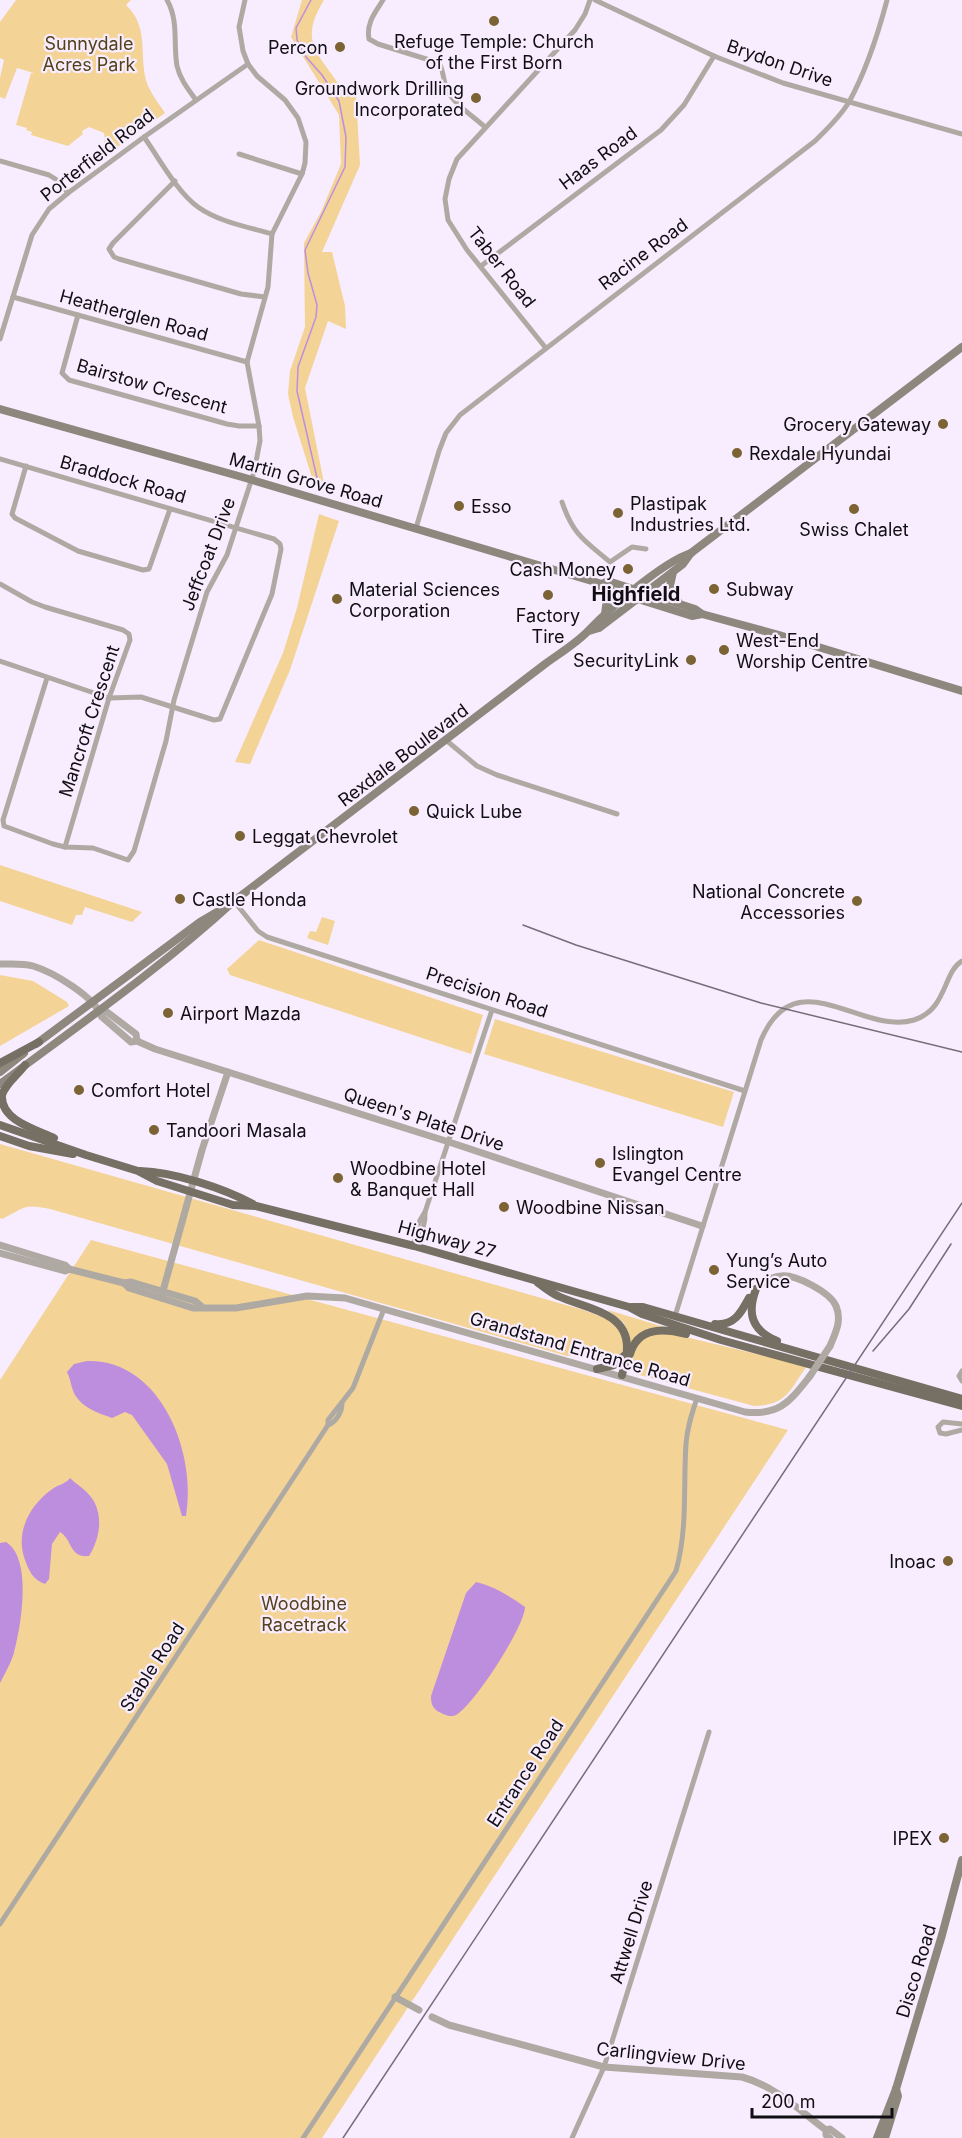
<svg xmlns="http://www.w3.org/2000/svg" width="962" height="2138" font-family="Inter,sans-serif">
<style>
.green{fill:#f4d396}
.water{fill:#be8ede}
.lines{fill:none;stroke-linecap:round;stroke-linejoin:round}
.stream{stroke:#be8ede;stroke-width:1.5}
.minor{stroke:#aeaaa3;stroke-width:5}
.tertiary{stroke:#aeaaa3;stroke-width:7}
.secondary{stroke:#8d887e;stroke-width:8}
.primary{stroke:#766f63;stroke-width:8}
.rail{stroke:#746e78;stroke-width:1.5}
.tertiary-bridge{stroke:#aeaaa3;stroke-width:7}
.poi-dot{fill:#7b6333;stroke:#f7edfe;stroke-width:2}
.labels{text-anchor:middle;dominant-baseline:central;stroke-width:4.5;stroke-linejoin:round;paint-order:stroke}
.poi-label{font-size:18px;fill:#110e13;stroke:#f7edfe;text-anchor:start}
.park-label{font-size:18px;fill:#544119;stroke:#f7edfe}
.street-label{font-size:18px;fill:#110e13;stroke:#f7edfe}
.neighbourhood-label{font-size:20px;font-weight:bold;fill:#110e13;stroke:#f7edfe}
</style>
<rect width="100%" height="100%" fill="#f7edfe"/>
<!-- green -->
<g class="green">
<path d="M16 0H131L126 5C148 26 140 50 145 76 147 89 158 102 165 113L106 155 101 154 105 139 104 133 89 127 82 131 83 134 68 146 31 135 32 132 26 130 27 128 16 125 31 73H34L17 68 5 99 0 97V78L4 60 0 58V22Z"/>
<path d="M302 0H324C296 45 322 55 344 93L356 94 360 165 322 252H332L345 306 346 329 328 321 305 388 325 488 314 484 293 417 288 394 290 371 305 327 304 243 321 212 341 164 339 115 291 37Z"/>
<path d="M319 514 339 521 290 670 250 764 235 762 283 653 297 608Z"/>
<path d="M0 865 142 912 132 922 85 907 82 915H76L72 925 0 901Z"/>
<path d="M322 917 335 921 328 945 307 938 310 931 316 932Z"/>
<path d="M259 940 483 1015 471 1054 230 975 227 969Z"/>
<path d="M0 975 33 981 67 1002 69 1006 0 1046Z"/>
<path d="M495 1019 734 1092 723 1127 484 1054Z"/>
<path d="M0 1144 580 1309C597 1315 626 1322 624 1346 623 1352 619 1358 613 1360 600 1365 593 1357 581 1355 577 1355 571 1355 567 1356L50 1209C24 1203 24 1208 2 1219L0 1218Z"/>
<path d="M91 1240 788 1430 322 2138H0V1380Z"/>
<path d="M608 1310 664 1327C650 1328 638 1330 631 1344L624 1323Z"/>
<path d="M655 1332 673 1334 807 1366C789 1391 787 1405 754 1406L636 1374 631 1366C635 1346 636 1341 655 1332Z"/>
</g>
<!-- water -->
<g class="water">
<path d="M87 1361C161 1359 197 1453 186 1516H182L167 1464 132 1415 125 1412 112 1418C98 1413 83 1408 75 1395 71 1388 71 1380 67 1372L74 1364Z"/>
<path d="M70 1478C76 1484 85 1489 91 1497 104 1514 100 1539 89 1556 69 1558 73 1540 60 1532L52 1544 49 1579 45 1584C33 1580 29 1571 25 1560 15 1533 29 1506 51 1490 57 1485 66 1484 70 1478Z"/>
<path d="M6 1542C33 1559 21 1627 14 1653 11 1663 5 1673 0 1683V1543Z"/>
<path d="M476 1582C494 1586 511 1597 525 1607 525 1626 474 1705 456 1715 451 1718 443 1714 439 1712 432 1708 431 1703 431 1696L466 1593Z"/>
</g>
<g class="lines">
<!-- stream -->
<path class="stream" d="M311 0 296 28 297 40 306 57 322 75 339 101 346 137 345 167 305 250 308 273 317 305 316 317 298 367 297 391 320 491"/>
<!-- minor -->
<g class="minor">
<path d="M167 0C179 21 173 43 177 66 180 79 188 89 196 100"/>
<path d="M383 0C375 13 366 23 369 39L378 44 439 63C444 71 443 81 447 90 455 105 473 116 485 127"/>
<path d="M595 0 714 56 783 83 962 134"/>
<path d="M144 137C159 158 177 192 198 207 219 222 248 227 272 234"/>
<path d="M239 154 302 174"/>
<path d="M0 161 49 175 57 180 68 193"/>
<path d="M175 181 113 243 109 249 114 257 119 259 241 294 265 297"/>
<path d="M481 266 661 130 684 105 714 56"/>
<path d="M13 297 247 362"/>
<path d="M78 315 62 373 69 380 227 424 239 426H259"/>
<path d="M0 339 32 235 49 209 68 193 144 137 248 64"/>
<path d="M545 347 467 250 448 220 445 199 449 179 457 159 575 30 585 14 590 0"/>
<path d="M0 459 274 539 280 544 281 549 272 594 220 719 214 720 141 697 109 698 0 661"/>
<path d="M26 466 12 514 15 518 78 551 143 570 149 569 170 509"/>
<path d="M562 502C573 535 585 541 610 562L632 547 646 549"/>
<path d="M416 528 439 451 446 433 460 415 815 141C827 129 840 117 849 102 866 71 878 34 887 0"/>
<path d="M0 584 32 602 45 607 123 630 129 634 130 640 109 698 65 847"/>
<path d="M47 678 3 820 4 826 53 844 65 847 93 848 128 860 134 851 166 741 174 700 207 592 227 555 254 472 260 441 259 426 247 362 268 287 272 234 302 174 305 163 306 142 298 118 285 100 257 76 248 64 243 51 239 27 245 0"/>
<path d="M447 741 477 766 497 775 617 814"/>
<path d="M234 901 258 931 267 937 745 1091"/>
<path d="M414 1246C414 1234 418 1222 425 1212L492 1010"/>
<path d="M414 1246C421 1236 426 1225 425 1212"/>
<path d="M675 1316 761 1040C796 958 861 1036 914 1020 947 1010 943 972 962 961"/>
<path d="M962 1371 959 1376 962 1381"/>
<path d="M962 1424 943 1422 938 1427 940 1433 946 1434 962 1430"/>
<path d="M328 1425C336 1422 342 1412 342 1404"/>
<path d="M0 1924 294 1477 328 1425V1420L353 1388 384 1309"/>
<path d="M303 2138 676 1571C688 1527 683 1488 686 1444 687 1428 692 1413 697 1398"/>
<path d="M572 2138 604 2067 709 1732"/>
</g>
<!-- tertiary -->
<g class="tertiary">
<path d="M0 964C11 964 23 963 33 966 53 972 95 997 101 1016L131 1042 137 1041 155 1049 449 1142 702 1226"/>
<path d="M99 1010 107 1012 136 1034 137 1041"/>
<path d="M0 1245 65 1265 69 1269"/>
<path d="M0 1253 65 1271 69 1269 124 1283 131 1282 195 1301 202 1307"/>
<path d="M124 1283 129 1288 193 1308H236L307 1296 345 1298 745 1412C780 1416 790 1401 810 1376"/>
<path d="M756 1289C763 1282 771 1277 781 1276 795 1274 830 1292 836 1306 842 1320 836 1332 830 1346"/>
<path d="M161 1298 202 1150 228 1072"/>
<path d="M395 1997 419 2010"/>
<path d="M432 2017 449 2025 604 2067 742 2077C775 2086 799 2110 826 2130V2135L830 2138"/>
<path d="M826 2130 830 2129 842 2138"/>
</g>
<!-- secondary -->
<g class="secondary">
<path d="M0 409 242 477 602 584 606 589 692 616 702 614"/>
<path d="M673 572 670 586 679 603"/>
<path d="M602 584 608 581 695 609 702 614 779 635 962 691"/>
<path d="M600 587 607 599 605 614"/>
<path d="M589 631 599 628 683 564 691 553 962 347"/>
<path d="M36 1044 200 922 217 912"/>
<path d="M0 1072 24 1053"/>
<path d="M0 1084C79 1025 161 968 234 901L545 664C560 653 577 643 589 630 610 608 663 562 691 553"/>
<path d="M877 2138 896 2089 942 1935 962 1860"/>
<path d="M885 2138 898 2096 896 2089"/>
</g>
<!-- primary -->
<g class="primary">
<path d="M0 1063 39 1042"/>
<path d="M25 1065C18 1075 6 1083 2 1095 0 1121 38 1130 54 1138"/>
<path d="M0 1125 86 1155 138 1171 157 1181 233 1205 256 1206 414 1246 629 1307 642 1314 721 1340 962 1406"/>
<path d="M0 1136 29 1146 73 1154"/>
<path d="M140 1171C174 1172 223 1188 253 1204"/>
<path d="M538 1283C544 1287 551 1293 558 1296 583 1308 628 1311 627 1348 627 1357 624 1367 622 1375"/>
<path d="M756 1289C747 1313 751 1330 777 1341"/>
<path d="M632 1307H643L962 1399"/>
<path d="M715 1324C734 1326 741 1313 749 1298"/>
<path d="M630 1354C638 1327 663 1328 686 1334"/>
<path d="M597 1369 614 1365 625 1355"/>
</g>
<!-- rail -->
<g class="rail">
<path d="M523 925 576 945 761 1003 962 1052"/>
<path d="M873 1351 909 1309 951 1244"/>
<path d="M343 2138 962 1203"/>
</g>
<!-- tertiary-bridge -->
<path class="tertiary-bridge" d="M810 1376 830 1346"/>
</g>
<!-- markers -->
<g class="poi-dot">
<circle cx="494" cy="21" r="6"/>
<circle cx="340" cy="47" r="6"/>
<circle cx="476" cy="98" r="6"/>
<circle cx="943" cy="424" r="6"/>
<circle cx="737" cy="453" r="6"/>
<circle cx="459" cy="506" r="6"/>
<circle cx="854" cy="509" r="6"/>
<circle cx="618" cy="513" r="6"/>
<circle cx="628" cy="569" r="6"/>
<circle cx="714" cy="589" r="6"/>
<circle cx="548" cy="595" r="6"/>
<circle cx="337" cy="599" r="6"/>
<circle cx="724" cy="650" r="6"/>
<circle cx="691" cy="660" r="6"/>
<circle cx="414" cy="811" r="6"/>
<circle cx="240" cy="836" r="6"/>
<circle cx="180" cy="899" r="6"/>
<circle cx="857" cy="901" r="6"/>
<circle cx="168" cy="1013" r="6"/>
<circle cx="79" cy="1090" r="6"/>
<circle cx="154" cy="1130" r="6"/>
<circle cx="600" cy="1163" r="6"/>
<circle cx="338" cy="1178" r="6"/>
<circle cx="504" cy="1207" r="6"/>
<circle cx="714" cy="1270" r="6"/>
<circle cx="948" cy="1561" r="6"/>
<circle cx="944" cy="1838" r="6"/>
</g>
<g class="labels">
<!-- poi labels -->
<g class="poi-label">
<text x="494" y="41" text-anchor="middle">Refuge Temple: Church<tspan x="494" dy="21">of the First Born</tspan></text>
<text x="328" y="47" text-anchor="end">Percon</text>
<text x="464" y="88" text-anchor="end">Groundwork Drilling<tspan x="464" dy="21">Incorporated</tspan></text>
<text x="931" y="424" text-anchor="end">Grocery Gateway</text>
<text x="749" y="453">Rexdale Hyundai</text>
<text x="630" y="503">Plastipak<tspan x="630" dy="21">Industries Ltd.</tspan></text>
<text x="471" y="506">Esso</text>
<text x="854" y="529" text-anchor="middle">Swiss Chalet</text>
<text x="616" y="569" text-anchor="end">Cash Money</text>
<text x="349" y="589">Material Sciences<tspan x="349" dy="21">Corporation</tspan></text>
<text x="726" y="589">Subway</text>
<text x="548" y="615" text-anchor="middle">Factory<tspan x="548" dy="21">Tire</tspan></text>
<text x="736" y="640">West-End<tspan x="736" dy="21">Worship Centre</tspan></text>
<text x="679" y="660" text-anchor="end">SecurityLink</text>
<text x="426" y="811">Quick Lube</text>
<text x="252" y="836">Leggat Chevrolet</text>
<text x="845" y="891" text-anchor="end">National Concrete<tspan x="845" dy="21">Accessories</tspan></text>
<text x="192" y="899">Castle Honda</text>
<text x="180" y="1013">Airport Mazda</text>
<text x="91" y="1090">Comfort Hotel</text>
<text x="166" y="1130">Tandoori Masala</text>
<text x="612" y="1153">Islington<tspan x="612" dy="21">Evangel Centre</tspan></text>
<text x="350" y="1168">Woodbine Hotel<tspan x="350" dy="21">&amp; Banquet Hall</tspan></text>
<text x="516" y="1207">Woodbine Nissan</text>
<text x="726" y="1260">Yung’s Auto<tspan x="726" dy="21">Service</tspan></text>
<text x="936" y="1561" text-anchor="end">Inoac</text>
<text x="932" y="1838" text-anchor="end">IPEX</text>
</g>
<!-- park labels -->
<g class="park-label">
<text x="89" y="43">Sunnydale<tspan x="89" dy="21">Acres Park</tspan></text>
<text x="304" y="1603">Woodbine<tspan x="304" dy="21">Racetrack</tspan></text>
</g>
<!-- street labels -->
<g class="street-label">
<text transform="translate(780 63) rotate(19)">Brydon Drive</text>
<text transform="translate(97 155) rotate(-38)">Porterfield Road</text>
<text transform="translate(598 158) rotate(-37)">Haas Road</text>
<text transform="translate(643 254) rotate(-37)">Racine Road</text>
<text transform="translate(502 267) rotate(52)">Taber Road</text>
<text transform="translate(134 315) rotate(15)">Heatherglen Road</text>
<text transform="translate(152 386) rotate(16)">Bairstow Crescent</text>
<text transform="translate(123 479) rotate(16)">Braddock Road</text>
<text transform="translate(306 480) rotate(16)">Martin Grove Road</text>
<text transform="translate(208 554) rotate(-69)">Jeffcoat Drive</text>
<text transform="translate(89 721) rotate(-72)">Mancroft Crescent</text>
<text transform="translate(403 755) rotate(-37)">Rexdale Boulevard</text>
<text transform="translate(487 992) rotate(18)">Precision Road</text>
<text transform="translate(424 1119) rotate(18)">Queen's Plate Drive</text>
<text transform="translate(447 1239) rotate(15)">Highway 27</text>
<text transform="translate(580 1349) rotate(16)">Grandstand Entrance Road</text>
<text transform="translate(152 1667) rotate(-57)">Stable Road</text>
<text transform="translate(525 1773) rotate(-57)">Entrance Road</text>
<text transform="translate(631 1932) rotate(-73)">Attwell Drive</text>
<text transform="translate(916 1971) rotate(-73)">Disco Road</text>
<text transform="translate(671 2056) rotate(6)">Carlingview Drive</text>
</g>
<!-- neighbourhood labels -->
<g class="neighbourhood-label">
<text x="636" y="594">Highfield</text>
</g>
</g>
<!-- scale -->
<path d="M752 2108v9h140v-9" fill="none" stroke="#110e13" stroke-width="3"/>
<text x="761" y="2108" font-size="18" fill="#110e13" stroke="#f7edfe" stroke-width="4.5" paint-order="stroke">200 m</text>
</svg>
